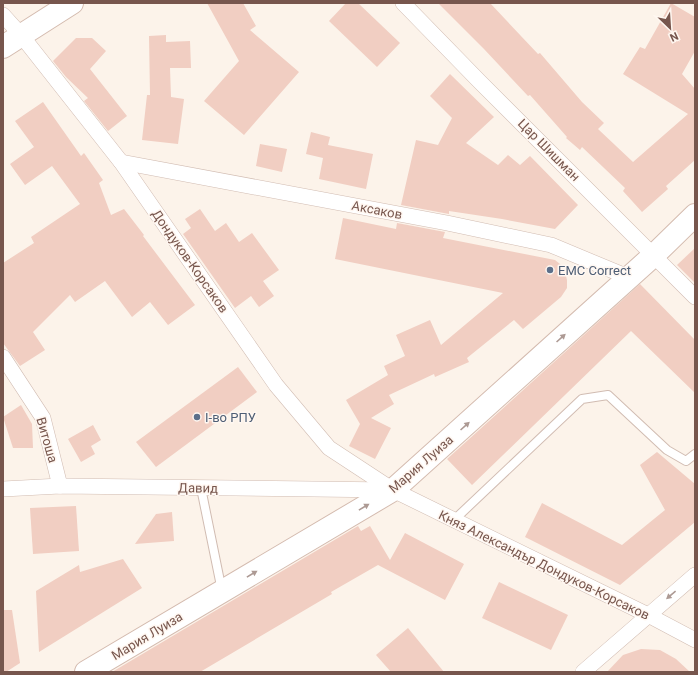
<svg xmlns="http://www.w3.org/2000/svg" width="698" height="675" font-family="Roboto,sans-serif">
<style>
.building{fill:#f1cec2}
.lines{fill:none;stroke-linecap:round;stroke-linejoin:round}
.lane-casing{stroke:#d1bcb2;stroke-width:10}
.street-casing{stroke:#d1bcb2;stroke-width:16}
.secondary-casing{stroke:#d4bbaf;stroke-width:24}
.lane{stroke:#fff;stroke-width:8}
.street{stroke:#fff;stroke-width:15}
.secondary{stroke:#fff;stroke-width:22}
.oneway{fill:#ad9a94}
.service-dot{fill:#5c6f8a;stroke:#fff7f1;stroke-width:1.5}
.labels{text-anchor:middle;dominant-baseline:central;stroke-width:3;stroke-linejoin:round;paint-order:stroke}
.street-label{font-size:13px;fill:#77564d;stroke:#fff7f1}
.service-label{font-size:13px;fill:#4e5e75;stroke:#fff7f1;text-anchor:start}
</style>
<rect width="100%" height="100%" fill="#fcf3ea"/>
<!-- building -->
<g class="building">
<path d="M207 3H243L256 26 250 30 299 72 244 135 204 101 239 61Z"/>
<path d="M346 3H358L400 43 377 67 329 21Z"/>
<path d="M438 3H490L538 54 540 53 582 102 604 123 598 129 633 162 688 114 623 74 640 47 645 49 671 3 695 17V51L682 74 695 89V160L666 186 668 189 642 212 623 191 625 188 582 147 580 150 566 138 567 137 530 95 528 96 484 49Z"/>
<path d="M166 35V42L190 41 191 68H170L171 97 184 99 178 144 142 140 147 95H150L149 36Z"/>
<path d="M76 38H92L106 51 90 69 127 116 108 131 84 101 88 98 66 77 53 61Z"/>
<path d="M450 74 494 117 466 143 498 165 508 155 520 165 530 156 578 205 555 229 502 219 449 211V214L401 205 416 140 438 145 452 118 430 96Z"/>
<path d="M43 102 81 156 84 153 103 180 99 183 111 215 124 209 144 235 143 236 195 305 168 325 150 302 132 317 105 281 75 302 70 295 33 332 45 350 20 366 3 343V263L34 243 31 237 80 204 52 166 25 185 10 164 34 147 15 121Z"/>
<path d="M311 132 330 137 328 145 373 154 366 189 319 179 323 158 306 154Z"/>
<path d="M260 144 287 149 282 172 256 166Z"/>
<path d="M200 209 215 231 226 223 239 242 252 233 279 270 263 281 274 296 259 307 251 296 235 308 183 234 191 228 185 219Z"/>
<path d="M343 218 396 229 397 223 445 232 443 238 555 260 560 264 565 272 567 280V288L561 297 523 329 514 320 467 358 469 362 435 377 434 374 389 395 394 404 371 418 391 428 375 459 349 446 360 424 346 400 388 375 384 366 405 356 396 335 430 320 441 345 503 293 335 259Z"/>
<path d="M695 248V283L677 265Z"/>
<path d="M640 284 695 340V393L631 331 472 485 447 459Z"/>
<path d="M238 367 257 392 156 467 136 442Z"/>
<path d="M21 405 32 424 33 448H13L3 417Z"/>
<path d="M93 425 101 440 91 446 95 454 81 462 68 439Z"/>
<path d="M657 452 695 484V522L620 585 525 537 542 503 622 545 665 510 640 465Z"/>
<path d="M76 506 79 551 33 554 30 508Z"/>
<path d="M172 512 174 541 135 544 156 514Z"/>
<path d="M358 526 361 531 370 526 390 560 405 533 464 564 445 600 378 565 331 592 332 594 200 672H112Z"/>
<path d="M123 559 142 588 39 652 36 591 79 565 80 572Z"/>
<path d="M499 582 568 615 551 650 482 618Z"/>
<path d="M3 610H12L20 663 6 672H3Z"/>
<path d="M408 628 444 672H391L376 655Z"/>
<path d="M641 649 660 650 676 659 690 672H607L623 655Z"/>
</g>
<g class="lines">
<!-- lane casing -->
<g class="lane-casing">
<g id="lane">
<path d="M201 488 222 591"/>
<path d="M454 520 582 399 608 395 667 450 686 461 695 454"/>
</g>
</g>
<!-- street casing -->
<g class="street-casing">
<g id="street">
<path d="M403 3 479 81 695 297"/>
<path d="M3 15 21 35 121 162 276 385 329 448 393 490 648 615 695 640"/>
<path d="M121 162 447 223 551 245 628 277"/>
<path d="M3 357 43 418 60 486"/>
<path d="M3 489 60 486 392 490"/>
<path d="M583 672 695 575"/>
</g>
</g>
<!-- secondary casing -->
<g class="secondary-casing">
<g id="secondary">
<path d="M3 47 72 3"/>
<path d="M86 672 393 490 654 255 695 215"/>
</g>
</g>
<!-- lane -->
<use href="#lane" class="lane"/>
<!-- street -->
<use href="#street" class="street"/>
<!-- secondary -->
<use href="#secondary" class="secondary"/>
</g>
<!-- one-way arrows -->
<defs><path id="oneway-solid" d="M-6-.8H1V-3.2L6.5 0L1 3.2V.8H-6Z"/></defs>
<g class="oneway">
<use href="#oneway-solid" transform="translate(561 338) rotate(-42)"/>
<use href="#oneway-solid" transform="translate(465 426) rotate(-42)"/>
<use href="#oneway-solid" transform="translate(364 507) rotate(-31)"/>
<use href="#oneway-solid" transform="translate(252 574) rotate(-31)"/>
<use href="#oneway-solid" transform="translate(671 595) rotate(140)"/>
</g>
<!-- markers -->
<g class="service-dot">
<circle cx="550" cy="270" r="4"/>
<circle cx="197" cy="417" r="4"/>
</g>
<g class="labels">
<!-- street labels -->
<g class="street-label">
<text transform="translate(549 150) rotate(45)">Цар Шишман</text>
<text transform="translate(377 210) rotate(11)">Аксаков</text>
<text transform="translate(190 261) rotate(55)">Дондуков-Корсаков</text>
<text transform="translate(47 440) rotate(74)">Витоша</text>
<text transform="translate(421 464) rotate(-41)">Мария Луиза</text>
<text transform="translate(198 488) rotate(1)">Давид</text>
<text transform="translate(544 565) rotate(26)">Княз Александър Дондуков-Корсаков</text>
<text transform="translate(147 636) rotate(-31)">Мария Луиза</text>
</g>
<!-- service labels -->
<g class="service-label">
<text x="558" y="270">EMC Correct</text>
<text x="205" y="417">I-во РПУ</text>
</g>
</g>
<!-- border -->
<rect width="698" height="675" fill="none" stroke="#77564d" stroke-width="8"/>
<!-- north arrow -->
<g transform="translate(670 28) rotate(155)" stroke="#fff7f1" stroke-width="3" paint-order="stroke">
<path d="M0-3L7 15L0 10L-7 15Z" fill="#77564d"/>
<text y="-6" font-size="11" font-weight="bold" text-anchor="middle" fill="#77564d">N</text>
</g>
</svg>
